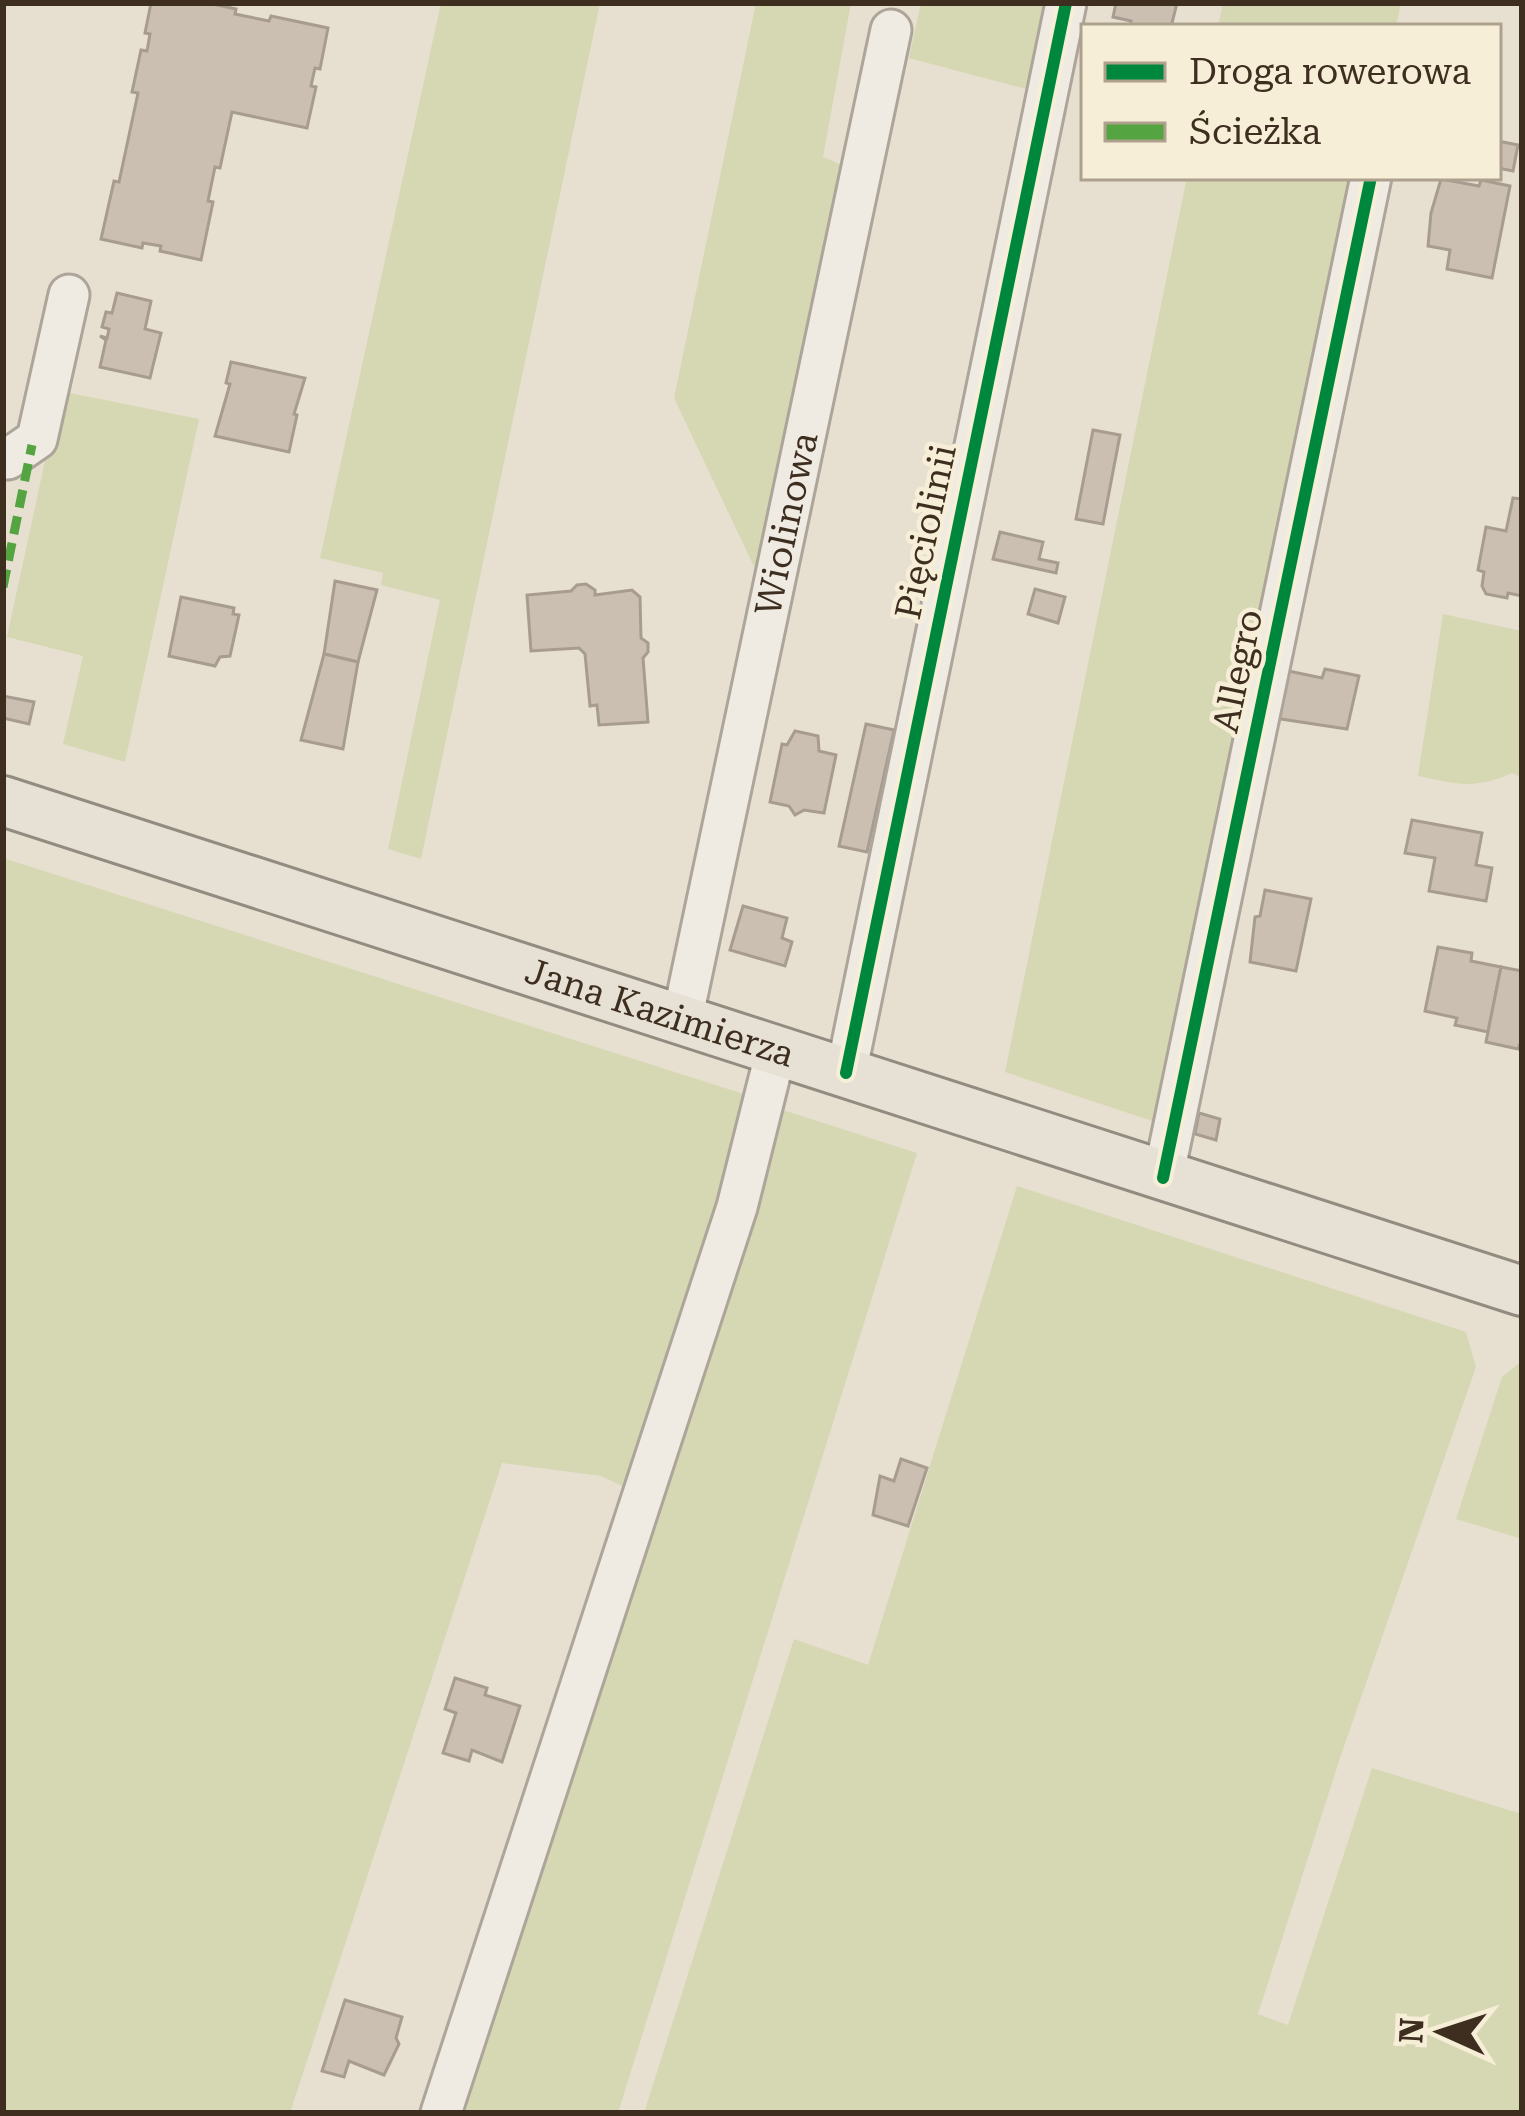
<svg xmlns="http://www.w3.org/2000/svg" width="1525" height="2116" font-family="'Roboto Serif',serif">
<style>
.green{fill:#d6d7b3}
.building{fill:#cbbfb2;stroke:#a89c90;stroke-width:3}
.lines{fill:none;stroke-linecap:round;stroke-linejoin:round}
.minor-casing{stroke:#ada599;stroke-width:45}
.major-casing{stroke:#928b80;stroke-width:54}
.minor{stroke:#efebe3;stroke-width:39}
.major{stroke:#e6e1d4;stroke-width:48}
.quiet{stroke:#54a441;stroke-width:9;stroke-dasharray:18 9;stroke-linecap:butt}
.cycleway-casing{stroke:#f7eed8;stroke-width:20}
.cycleway{stroke:#00873e;stroke-width:12}
.labels{text-anchor:middle;dominant-baseline:central;stroke-width:9;stroke-linejoin:round;paint-order:stroke}
.street-label{font-size:36px;fill:#3d2e20;stroke:#f7eed8}
</style>
<rect width="100%" height="100%" fill="#e7e0d1"/>
<!-- green -->
<g class="green">
<path d="M441 3H600L421 859 388 849 440 600 381 585 383 573 320 558Z"/>
<path d="M756 3H851L823 157 847 167 758 575 674 398Z"/>
<path d="M921 3H1058L1041 93 909 58Z"/>
<path d="M1223 3H1401L1396 27H1218Z"/>
<path d="M1187 177H1356L1161 1124 1005 1072Z"/>
<path d="M60 391 199 419 125 762 63 744 83 656 7 637Z"/>
<path d="M1443 614 1522 631V778L1512 773C1475 790 1456 784 1418 776Z"/>
<path d="M3 858 750 1096 633 1491 601 1476 502 1463 290 2113H3Z"/>
<path d="M783 1110 917 1153 618 2113H452Z"/>
<path d="M1017 1186 1466 1332 1476 1367 1340 1758 1258 2014 1288 2025 1372 1768 1522 1814V2113H644L794 1639 868 1665Z"/>
<path d="M1522 1361V1539L1456 1519 1502 1377Z"/>
</g>
<!-- building -->
<g class="building">
<path d="M151 3H208L236 9 235 14 269 21 271 16 328 28 320 69 315 68 311 86 316 87 307 128 232 112 220 168 215 167 208 201 213 202 201 260 160 251 161 246 143 243 142 248 101 239 114 181 119 182 138 93 132 92 141 50 147 51 150 34 145 33Z"/>
<path d="M1116 3H1177L1171 27H1130L1131 21 1113 17Z"/>
<path d="M1498 141 1518 145 1513 171 1498 168Z"/>
<path d="M1441 179 1479 186 1481 180 1510 186 1492 278 1447 269 1450 250 1428 246 1431 213Z"/>
<path d="M117 293 151 301 145 329 161 333 150 378 100 367 106 340 100 336 107 338 109 329 102 327 106 312 112 313Z"/>
<path d="M231 362 305 378 294 414 297 415 289 452 215 436 230 384 226 383Z"/>
<path d="M1093 430 1120 435 1103 524 1076 519Z"/>
<path d="M1513 498 1522 499V596L1508 593 1507 598 1486 594 1482 586 1484 572 1478 570 1486 527 1506 531Z"/>
<path d="M1000 532 1043 542 1039 559 1058 563 1056 573 993 559Z"/>
<path d="M335 581 377 590 358 662 324 654Z"/>
<path d="M586 584 595 590V595L632 590 640 597 641 638 648 643V652L643 658 648 722 599 725 597 705 590 706 585 654 579 648 531 651 527 595 571 591 577 585Z"/>
<path d="M1035 589 1065 597 1058 623 1028 614Z"/>
<path d="M181 597 234 608 233 614 239 615 230 656 220 657 215 666 169 656Z"/>
<path d="M324 654 358 662 343 749 301 740Z"/>
<path d="M1325 669 1359 676 1347 729 1274 718 1284 670 1322 678Z"/>
<path d="M3 696 34 702 29 724 3 718Z"/>
<path d="M866 724 894 730 867 852 839 846Z"/>
<path d="M795 731 818 736 819 751 836 755 824 813 804 810 795 815 789 806 770 802 782 744 787 745Z"/>
<path d="M1412 820 1482 833 1476 865 1492 868 1486 901 1429 891 1435 858 1405 853Z"/>
<path d="M1265 890 1311 899 1296 971 1250 962 1255 917 1260 916Z"/>
<path d="M743 906 787 918 782 938 792 942 785 966 730 950Z"/>
<path d="M1438 947 1472 953 1471 961 1501 967 1488 1032 1455 1025 1457 1018 1425 1011Z"/>
<path d="M1501 967 1522 971V1039L1518 1049 1486 1042Z"/>
<path d="M1199 1113 1220 1119 1216 1140 1195 1134Z"/>
<path d="M901 1459 927 1468 908 1526 873 1515 880 1476 894 1481Z"/>
<path d="M455 1678 487 1688 485 1695 520 1706 502 1762 472 1750 469 1761 443 1753 456 1713 445 1709Z"/>
<path d="M345 2000 402 2017 396 2038 399 2044 384 2075 349 2061 344 2077 322 2071Z"/>
</g>
<g class="lines">
<!-- minor casing -->
<g class="minor-casing">
<g id="minor">
<path d="M8 459 37 439 69 295"/>
<path id="s1" d="M682 1020 891 30"/>
<path d="M846 1073 1066 3"/>
<path d="M1163 1178 1371 177"/>
<path d="M441 2113 737 1207 776 1051"/>
</g>
</g>
<!-- major casing -->
<g class="major-casing">
<g id="major">
<path id="s2" d="M3 801 1522 1291"/>
</g>
</g>
<!-- minor -->
<use href="#minor" class="minor"/>
<!-- major -->
<use href="#major" class="major"/>
<!-- quiet -->
<path class="quiet" d="M3 587 32 445"/>
<!-- cycleway casing -->
<g class="cycleway-casing">
<g id="cycleway">
<path d="M846 1073 1066 3"/>
<path d="M1163 1178 1371 177"/>
</g>
</g>
<!-- cycleway -->
<use href="#cycleway" class="cycleway"/>
</g>
<g class="labels">
<!-- street labels -->
<g class="street-label">
<text stroke="none"><textPath href="#s1" startOffset="507">Wiolinowa</textPath></text>
<text transform="translate(926 532) rotate(-78)">Pięciolinii</text>
<text transform="translate(1238 671) rotate(-78)">Allegro</text>
<text stroke="none"><textPath href="#s2" startOffset="690">Jana Kazimierza</textPath></text>
</g>
</g>
<!-- border -->
<rect width="1525" height="2116" fill="none" stroke="#3d2e20" stroke-width="12"/>
<!-- legend -->
<rect x="1081" y="24" width="420" height="156" fill="#f7eed8" stroke="#ada18e" stroke-width="3"/>
<rect x="1105" y="63" width="60" height="18" fill="#00873e" stroke="#ada18e" stroke-width="3"/>
<text x="1189" y="84" font-size="36" fill="#3d2e20">Droga rowerowa</text>
<rect x="1105" y="123" width="60" height="18" fill="#54a441" stroke="#ada18e" stroke-width="3"/>
<text x="1189" y="144" font-size="36" fill="#3d2e20">Ścieżka</text>
<!-- north arrow -->
<g transform="translate(1441 2032) rotate(273)" stroke="#f7eed8" stroke-width="9" paint-order="stroke">
<path d="M0-9L21 45L0 30L-21 45Z" fill="#3d2e20"/>
<text y="-18" font-size="33" font-weight="bold" text-anchor="middle" fill="#3d2e20">N</text>
</g>
</svg>
